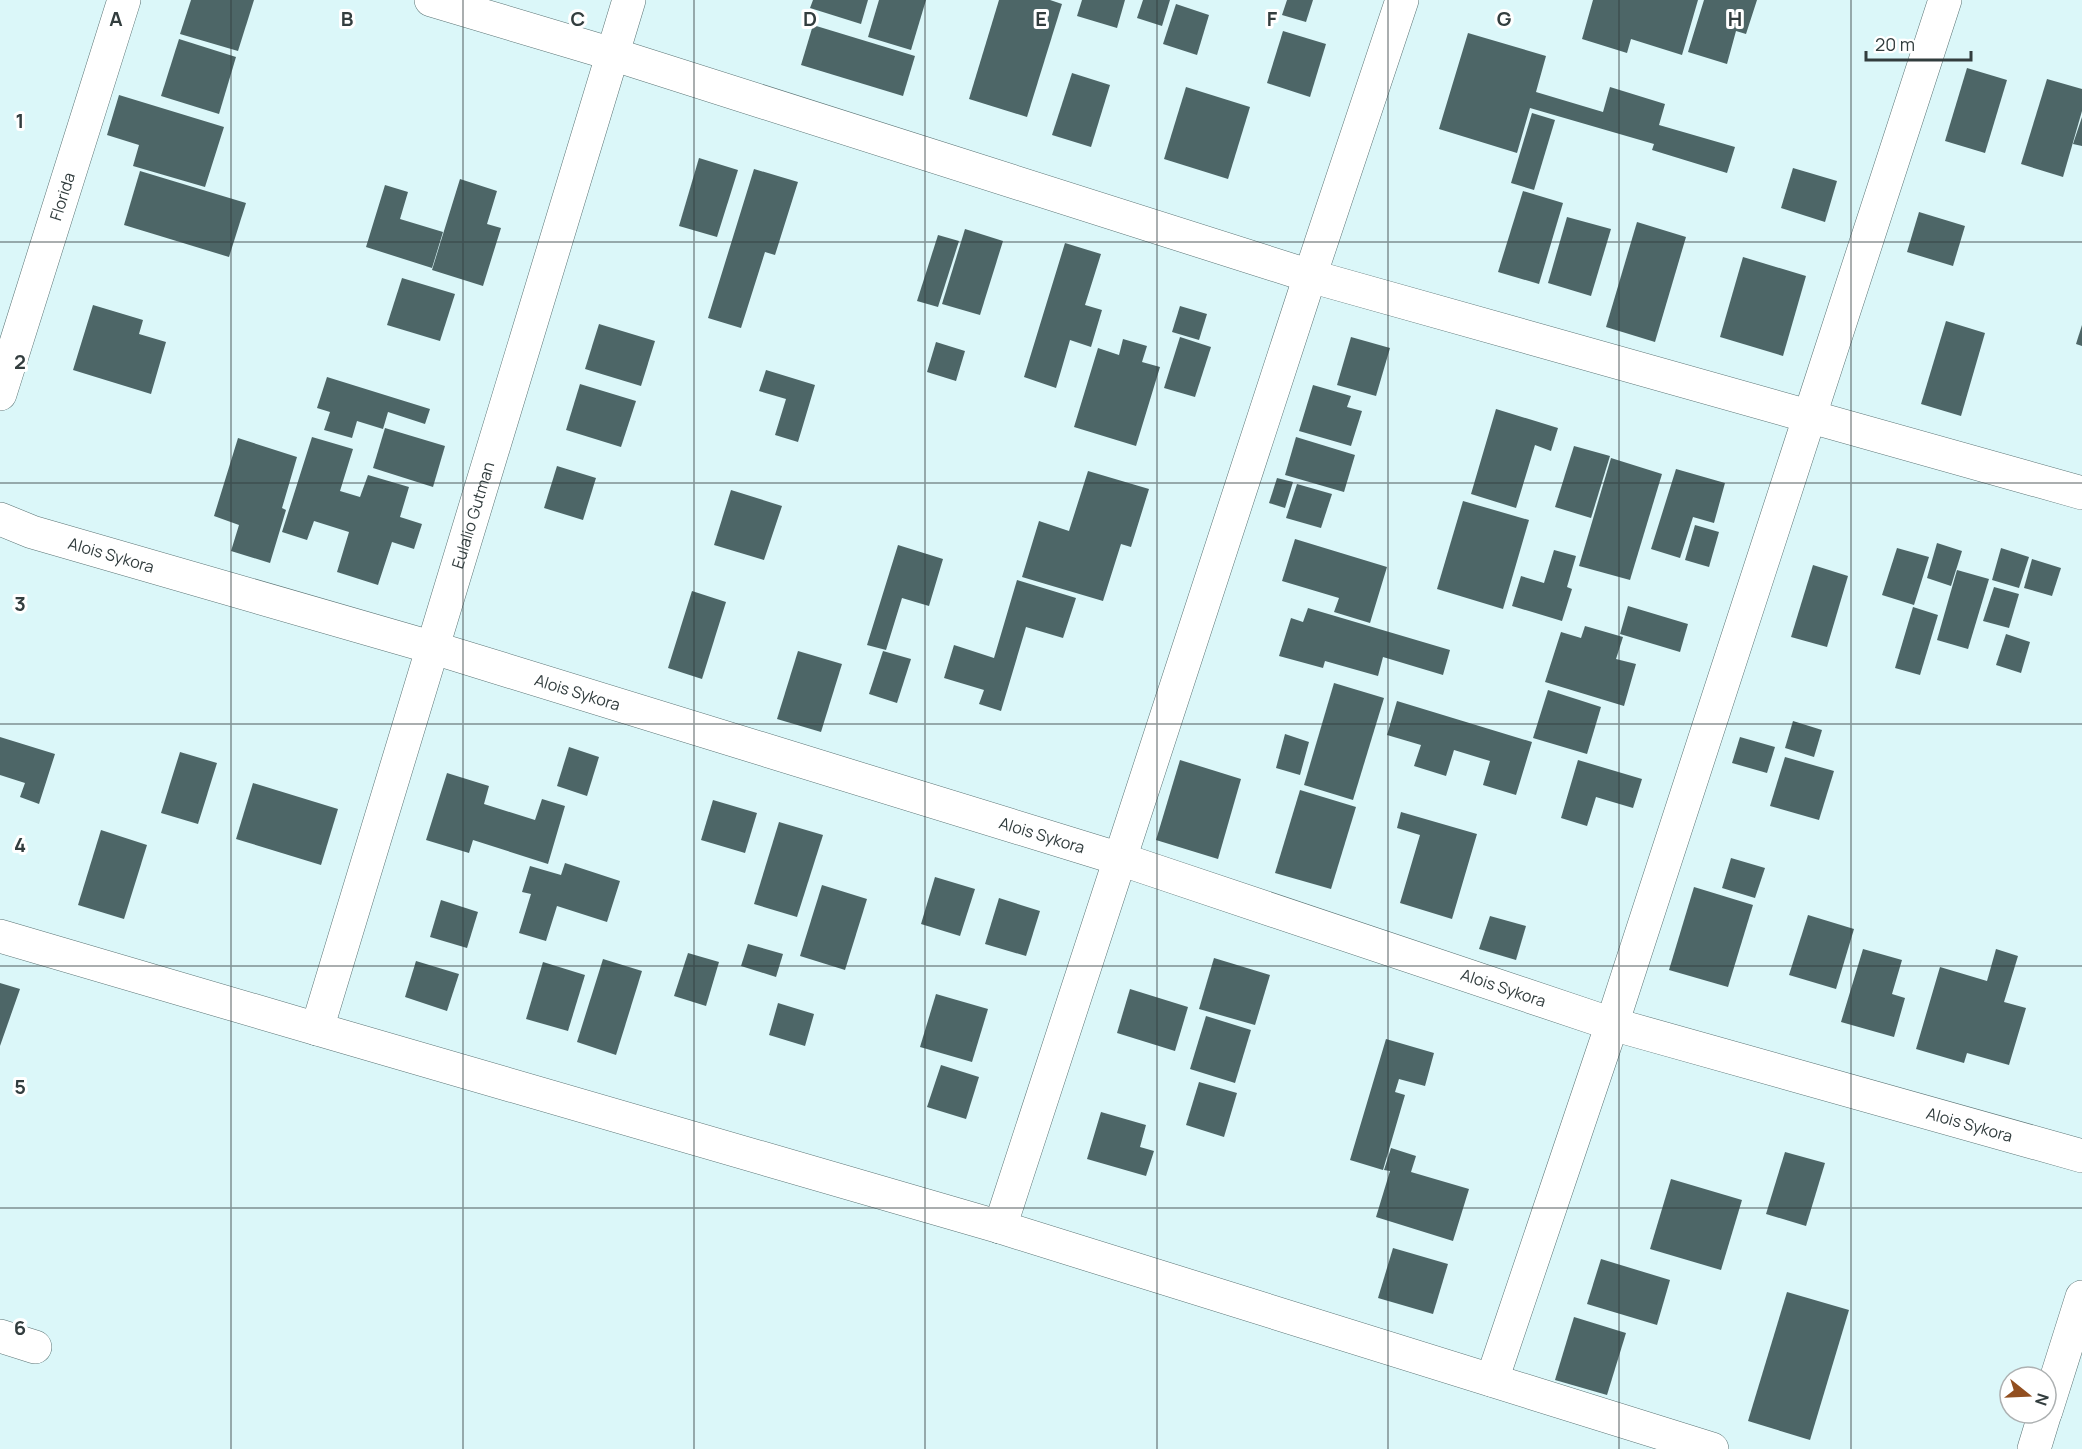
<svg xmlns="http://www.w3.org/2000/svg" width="2082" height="1449" font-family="Manrope,sans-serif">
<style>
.building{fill:#4d6667}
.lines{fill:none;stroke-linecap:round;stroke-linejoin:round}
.minor-casing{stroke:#5a7374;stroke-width:34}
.tertiary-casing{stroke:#5a7374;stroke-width:34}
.minor{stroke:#fff;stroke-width:33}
.tertiary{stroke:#fff;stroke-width:33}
.grid{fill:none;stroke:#323d3e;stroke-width:1.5;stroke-opacity:0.55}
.labels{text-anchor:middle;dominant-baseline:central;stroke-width:6;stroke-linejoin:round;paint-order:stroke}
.street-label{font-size:16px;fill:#323d3e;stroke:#fff}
.grid-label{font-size:20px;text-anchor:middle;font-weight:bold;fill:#323d3e;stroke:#fff;stroke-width:6;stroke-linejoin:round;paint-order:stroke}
</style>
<rect width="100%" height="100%" fill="#dbf7f9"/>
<!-- building -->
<g class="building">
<path d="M191 0H254L238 51 180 34Z"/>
<path d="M813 0H868L861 24 810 8Z"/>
<path d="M879 0H926L911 50 868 37Z"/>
<path d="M999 0H1050L1062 4 1027 117 969 99Z"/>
<path d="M1082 0H1125L1117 28 1077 16Z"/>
<path d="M1143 0H1170L1162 26 1137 18Z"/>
<path d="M1287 0H1313L1306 22 1282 15Z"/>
<path d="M1593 0H1698L1682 55 1631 39 1627 53 1582 39Z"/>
<path d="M1704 0H1757L1746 34 1736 31 1727 64 1688 52Z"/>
<path d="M1176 4 1209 15 1197 55 1163 44Z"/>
<path d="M813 25 915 56 903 96 801 65Z"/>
<path d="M1283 31 1326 44 1310 97 1267 83Z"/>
<path d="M1468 33 1546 56 1536 92 1603 112 1610 87 1665 104 1659 125 1735 147 1727 173 1652 150 1654 144 1530 108 1517 153 1439 129Z"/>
<path d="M179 39 236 57 219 114 161 96Z"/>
<path d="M1967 68 2007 80 1985 153 1945 141Z"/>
<path d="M1072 73 1110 85 1091 147 1052 135Z"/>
<path d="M2047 79 2082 89V111L2063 177 2021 164Z"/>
<path d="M1186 87 1250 107 1228 179 1164 159Z"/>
<path d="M119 95 224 127 205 187 133 166 139 145 107 135Z"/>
<path d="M1532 113 1555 120 1534 190 1511 183Z"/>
<path d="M2082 117V146L2073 144Z"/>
<path d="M699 158 738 170 717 237 679 226Z"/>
<path d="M1793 168 1837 181 1825 222 1781 208Z"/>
<path d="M754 169 798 182 775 255 765 252 741 328 708 318Z"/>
<path d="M140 171 246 203 229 257 124 225Z"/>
<path d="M460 179 497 191 487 224 501 228 483 286 432 270Z"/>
<path d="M385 185 408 192 400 219 443 232 432 268 366 247Z"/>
<path d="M1523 191 1563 203 1539 284 1498 272Z"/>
<path d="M1919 212 1965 226 1953 266 1907 252Z"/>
<path d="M1567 217 1611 229 1591 296 1548 283Z"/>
<path d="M1637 222 1686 237 1655 342 1606 327Z"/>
<path d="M965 229 1003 241 980 315 942 304Z"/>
<path d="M938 235 959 241 938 307 917 301Z"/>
<path d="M1065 243 1101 254 1085 305 1102 310 1091 347 1070 340 1056 388 1024 377Z"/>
<path d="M1743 257 1806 276 1783 356 1720 337Z"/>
<path d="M402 278 455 294 440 341 387 325Z"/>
<path d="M93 305 143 320 139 334 166 342 151 394 73 370Z"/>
<path d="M1180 306 1207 314 1199 340 1172 332Z"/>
<path d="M1946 321 1985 333 1961 416 1921 404Z"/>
<path d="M599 324 655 341 641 386 585 369Z"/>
<path d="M2082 325V346L2076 344Z"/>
<path d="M1180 337 1211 347 1195 397 1164 388Z"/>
<path d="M1351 337 1390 348 1376 396 1337 385Z"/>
<path d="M1123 339 1147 346 1142 362 1160 367 1136 446 1074 427 1098 348 1119 355Z"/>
<path d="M936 342 965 351 956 381 927 372Z"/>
<path d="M766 370 815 385 798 442 775 435 786 399 759 391Z"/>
<path d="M327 377 430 409 425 424 388 412 383 429 357 421 352 438 324 430 330 412 317 408Z"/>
<path d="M580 384 636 401 621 447 566 430Z"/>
<path d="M1313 385 1351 396 1347 407 1362 411 1351 446 1299 431Z"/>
<path d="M1496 409 1558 428 1551 451 1535 445 1516 508 1471 494Z"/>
<path d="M385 428 445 446 433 487 373 468Z"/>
<path d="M312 437 353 449 340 491 360 497 368 475 409 487 400 517 422 524 414 549 392 542 378 585 337 572 349 532 314 521 307 540 282 532Z"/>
<path d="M1296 437 1355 455 1344 492 1285 475Z"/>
<path d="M238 438 297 457 282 508 286 510 270 563 231 551 239 525 214 516Z"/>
<path d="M1574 446 1610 456 1591 518 1555 507Z"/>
<path d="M1611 458 1662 474 1630 580 1579 566Z"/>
<path d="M557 466 596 478 583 520 544 508Z"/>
<path d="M1676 469 1725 483 1714 523 1693 517 1680 558 1651 549Z"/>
<path d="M1088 471 1149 489 1131 547 1121 544 1103 601 1022 577 1039 521 1069 531Z"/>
<path d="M1277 478 1293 482 1285 508 1269 503Z"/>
<path d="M1297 484 1332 494 1321 528 1286 518Z"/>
<path d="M731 490 782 506 764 560 714 545Z"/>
<path d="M1463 501 1529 520 1503 609 1437 589Z"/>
<path d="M1695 525 1719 532 1709 567 1685 560Z"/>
<path d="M1295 539 1387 567 1370 623 1334 612 1339 598 1282 581Z"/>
<path d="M1937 543 1962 551 1951 586 1927 578Z"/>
<path d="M898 545 943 559 929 606 902 598 886 650 867 645Z"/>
<path d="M1897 548 1929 557 1914 605 1882 595Z"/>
<path d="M2001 548 2029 557 2019 588 1992 580Z"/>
<path d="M1554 550 1576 556 1567 587 1572 589 1562 621 1512 606 1521 576 1544 583Z"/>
<path d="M2032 559 2061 568 2052 596 2024 588Z"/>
<path d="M1813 565 1848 576 1827 647 1791 637Z"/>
<path d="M1957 570 1989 579 1968 649 1937 640Z"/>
<path d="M1017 580 1076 598 1063 638 1026 627 1001 711 979 704 984 690 944 678 954 645 994 658Z"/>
<path d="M1994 587 2019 594 2009 628 1983 621Z"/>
<path d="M692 591 726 602 702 679 668 668Z"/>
<path d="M1628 606 1688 624 1680 652 1620 634Z"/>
<path d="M1913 607 1938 615 1920 675 1895 668Z"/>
<path d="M1308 608 1450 650 1443 675 1383 657 1378 676 1325 661 1323 668 1279 656 1291 618 1303 622Z"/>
<path d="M1585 626 1623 637 1616 659 1636 664 1624 706 1545 682 1561 632 1581 638Z"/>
<path d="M2006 634 2030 642 2021 673 1996 665Z"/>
<path d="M798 651 842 664 821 732 777 719Z"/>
<path d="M883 651 911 659 897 703 869 694Z"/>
<path d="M1334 683 1384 698 1353 800 1304 785Z"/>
<path d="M1548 690 1601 707 1587 754 1533 738Z"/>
<path d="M1397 701 1532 742 1516 795 1483 785 1490 761 1454 750 1446 776 1414 766 1421 745 1387 735Z"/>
<path d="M1793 721 1822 730 1814 757 1785 748Z"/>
<path d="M1285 734 1309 742 1300 775 1276 768Z"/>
<path d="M0 737 55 754 39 804 20 797 25 783 0 775Z"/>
<path d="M1740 737 1775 747 1767 773 1732 763Z"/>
<path d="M569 747 599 757 587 796 557 786Z"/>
<path d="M180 752 217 763 198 824 161 813Z"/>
<path d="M1785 757 1834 771 1819 820 1770 806Z"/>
<path d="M1180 760 1241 779 1218 859 1156 840Z"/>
<path d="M1578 760 1642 779 1633 808 1596 797 1587 826 1561 818Z"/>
<path d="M447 773 489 786 484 804 535 820 542 799 565 806 548 864 473 840 469 853 426 840Z"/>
<path d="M253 783 338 809 321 865 236 839Z"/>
<path d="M1300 790 1356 807 1331 889 1275 873Z"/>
<path d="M713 800 757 813 745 853 701 840Z"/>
<path d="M1401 812 1477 834 1452 919 1400 903 1420 835 1397 828Z"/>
<path d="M779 822 823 835 797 917 754 904Z"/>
<path d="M101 830 147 845 124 919 78 905Z"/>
<path d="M1731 858 1765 868 1755 898 1722 888Z"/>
<path d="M565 863 620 881 607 922 557 906 546 941 519 933 531 894 522 892 530 866 561 875Z"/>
<path d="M935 877 975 889 960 936 921 924Z"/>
<path d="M822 885 867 899 845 970 800 956Z"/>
<path d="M1694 887 1753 905 1728 987 1669 970Z"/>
<path d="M999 898 1040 911 1026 956 985 944Z"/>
<path d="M441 900 478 912 467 948 430 937Z"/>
<path d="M1808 915 1854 929 1836 989 1789 975Z"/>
<path d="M1490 916 1526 926 1516 960 1479 949Z"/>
<path d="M748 944 783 954 776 977 741 966Z"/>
<path d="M1863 949 1902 960 1892 994 1905 998 1894 1037 1841 1022Z"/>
<path d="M1996 949 2018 956 2004 1002 2026 1008 2009 1065 1967 1053 1964 1063 1916 1049 1940 967 1987 981Z"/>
<path d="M688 953 719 962 706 1006 674 996Z"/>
<path d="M1214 958 1270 975 1255 1025 1199 1009Z"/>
<path d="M603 959 642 971 616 1055 577 1042Z"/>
<path d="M416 961 459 974 447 1011 405 997Z"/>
<path d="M543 962 585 975 568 1031 526 1019Z"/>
<path d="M0 983 20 989 0 1046Z"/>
<path d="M1130 989 1188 1007 1175 1051 1117 1033Z"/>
<path d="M936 994 988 1009 972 1062 920 1047Z"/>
<path d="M778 1003 814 1014 805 1046 769 1035Z"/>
<path d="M1206 1016 1251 1030 1235 1083 1190 1069Z"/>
<path d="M1386 1039 1434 1053 1425 1086 1399 1079 1395 1092 1405 1095 1383 1170 1350 1160Z"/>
<path d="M941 1065 979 1077 966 1119 927 1107Z"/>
<path d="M1199 1082 1237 1093 1224 1137 1186 1125Z"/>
<path d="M1101 1112 1146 1125 1140 1147 1154 1151 1146 1176 1087 1159Z"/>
<path d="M1391 1148 1416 1156 1411 1172 1469 1189 1453 1241 1376 1217 1390 1171 1384 1170Z"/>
<path d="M1785 1152 1825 1163 1806 1226 1766 1214Z"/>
<path d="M1671 1179 1742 1200 1721 1270 1650 1249Z"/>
<path d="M1393 1248 1448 1264 1433 1314 1378 1298Z"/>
<path d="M1601 1259 1670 1280 1657 1325 1587 1304Z"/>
<path d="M1787 1292 1849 1310 1810 1440 1748 1421Z"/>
<path d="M1574 1317 1626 1333 1607 1395 1555 1380Z"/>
</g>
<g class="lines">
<!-- minor casing -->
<g class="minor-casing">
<g id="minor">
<path d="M431 0 612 54 1310 276 2082 493"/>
<path id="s1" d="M0 394 124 0"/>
<path d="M0 936 317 1029 1000 1227 1712 1449"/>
<path id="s2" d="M317 1029 629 0"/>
<path d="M1000 1227 1310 276 1402 0"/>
<path d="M0 1336 35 1347"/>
<path d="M1492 1380 1612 1024 1945 0"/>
<path d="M2046 1411 2082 1297"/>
<path d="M2034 1449 2045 1413"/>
</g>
</g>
<!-- tertiary casing -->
<g class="tertiary-casing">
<g id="tertiary">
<path id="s3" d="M0 519 32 532 434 648 1120 859 1612 1024 2082 1156"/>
</g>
</g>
<!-- minor -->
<use href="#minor" class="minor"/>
<!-- tertiary -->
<use href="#tertiary" class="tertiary"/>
</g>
<!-- grid -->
<path class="grid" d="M231 0V1449M463 0V1449M694 0V1449M925 0V1449M1157 0V1449M1388 0V1449M1619 0V1449M1851 0V1449M0 242H2082M0 483H2082M0 724H2082M0 966H2082M0 1208H2082"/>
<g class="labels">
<!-- street labels -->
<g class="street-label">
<text stroke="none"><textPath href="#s1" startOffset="207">Florida</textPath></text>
<text stroke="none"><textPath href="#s2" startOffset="537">Eulalio Gutman</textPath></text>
<text stroke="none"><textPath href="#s3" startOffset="117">Alois Sykora</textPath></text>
<text stroke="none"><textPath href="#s3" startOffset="603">Alois Sykora</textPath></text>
<text stroke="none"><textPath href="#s3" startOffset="1089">Alois Sykora</textPath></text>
<text stroke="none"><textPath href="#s3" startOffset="1575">Alois Sykora</textPath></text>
<text stroke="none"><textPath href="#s3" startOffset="2061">Alois Sykora</textPath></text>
</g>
</g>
<g class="grid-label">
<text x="116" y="26">A</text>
<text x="347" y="26">B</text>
<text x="578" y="26">C</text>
<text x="810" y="26">D</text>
<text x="1041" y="26">E</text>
<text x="1272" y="26">F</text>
<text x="1504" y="26">G</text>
<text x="1735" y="26">H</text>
<text x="20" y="128">1</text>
<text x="20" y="369">2</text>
<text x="20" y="611">3</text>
<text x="20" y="852">4</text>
<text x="20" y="1094">5</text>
<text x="20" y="1335">6</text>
</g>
<!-- north arrow -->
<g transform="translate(2028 1395) rotate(108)"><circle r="28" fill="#ffffff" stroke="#adb1b2" stroke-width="1.5"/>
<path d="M0-4.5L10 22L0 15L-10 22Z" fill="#924f20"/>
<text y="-9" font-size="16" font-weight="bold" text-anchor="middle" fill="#323d3e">N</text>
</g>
<!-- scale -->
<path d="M1866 51v9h105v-9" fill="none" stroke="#323d3e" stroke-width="3"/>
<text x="1875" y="51" font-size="18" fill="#323d3e" stroke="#ffffff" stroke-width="4.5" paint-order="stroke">20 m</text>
</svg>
